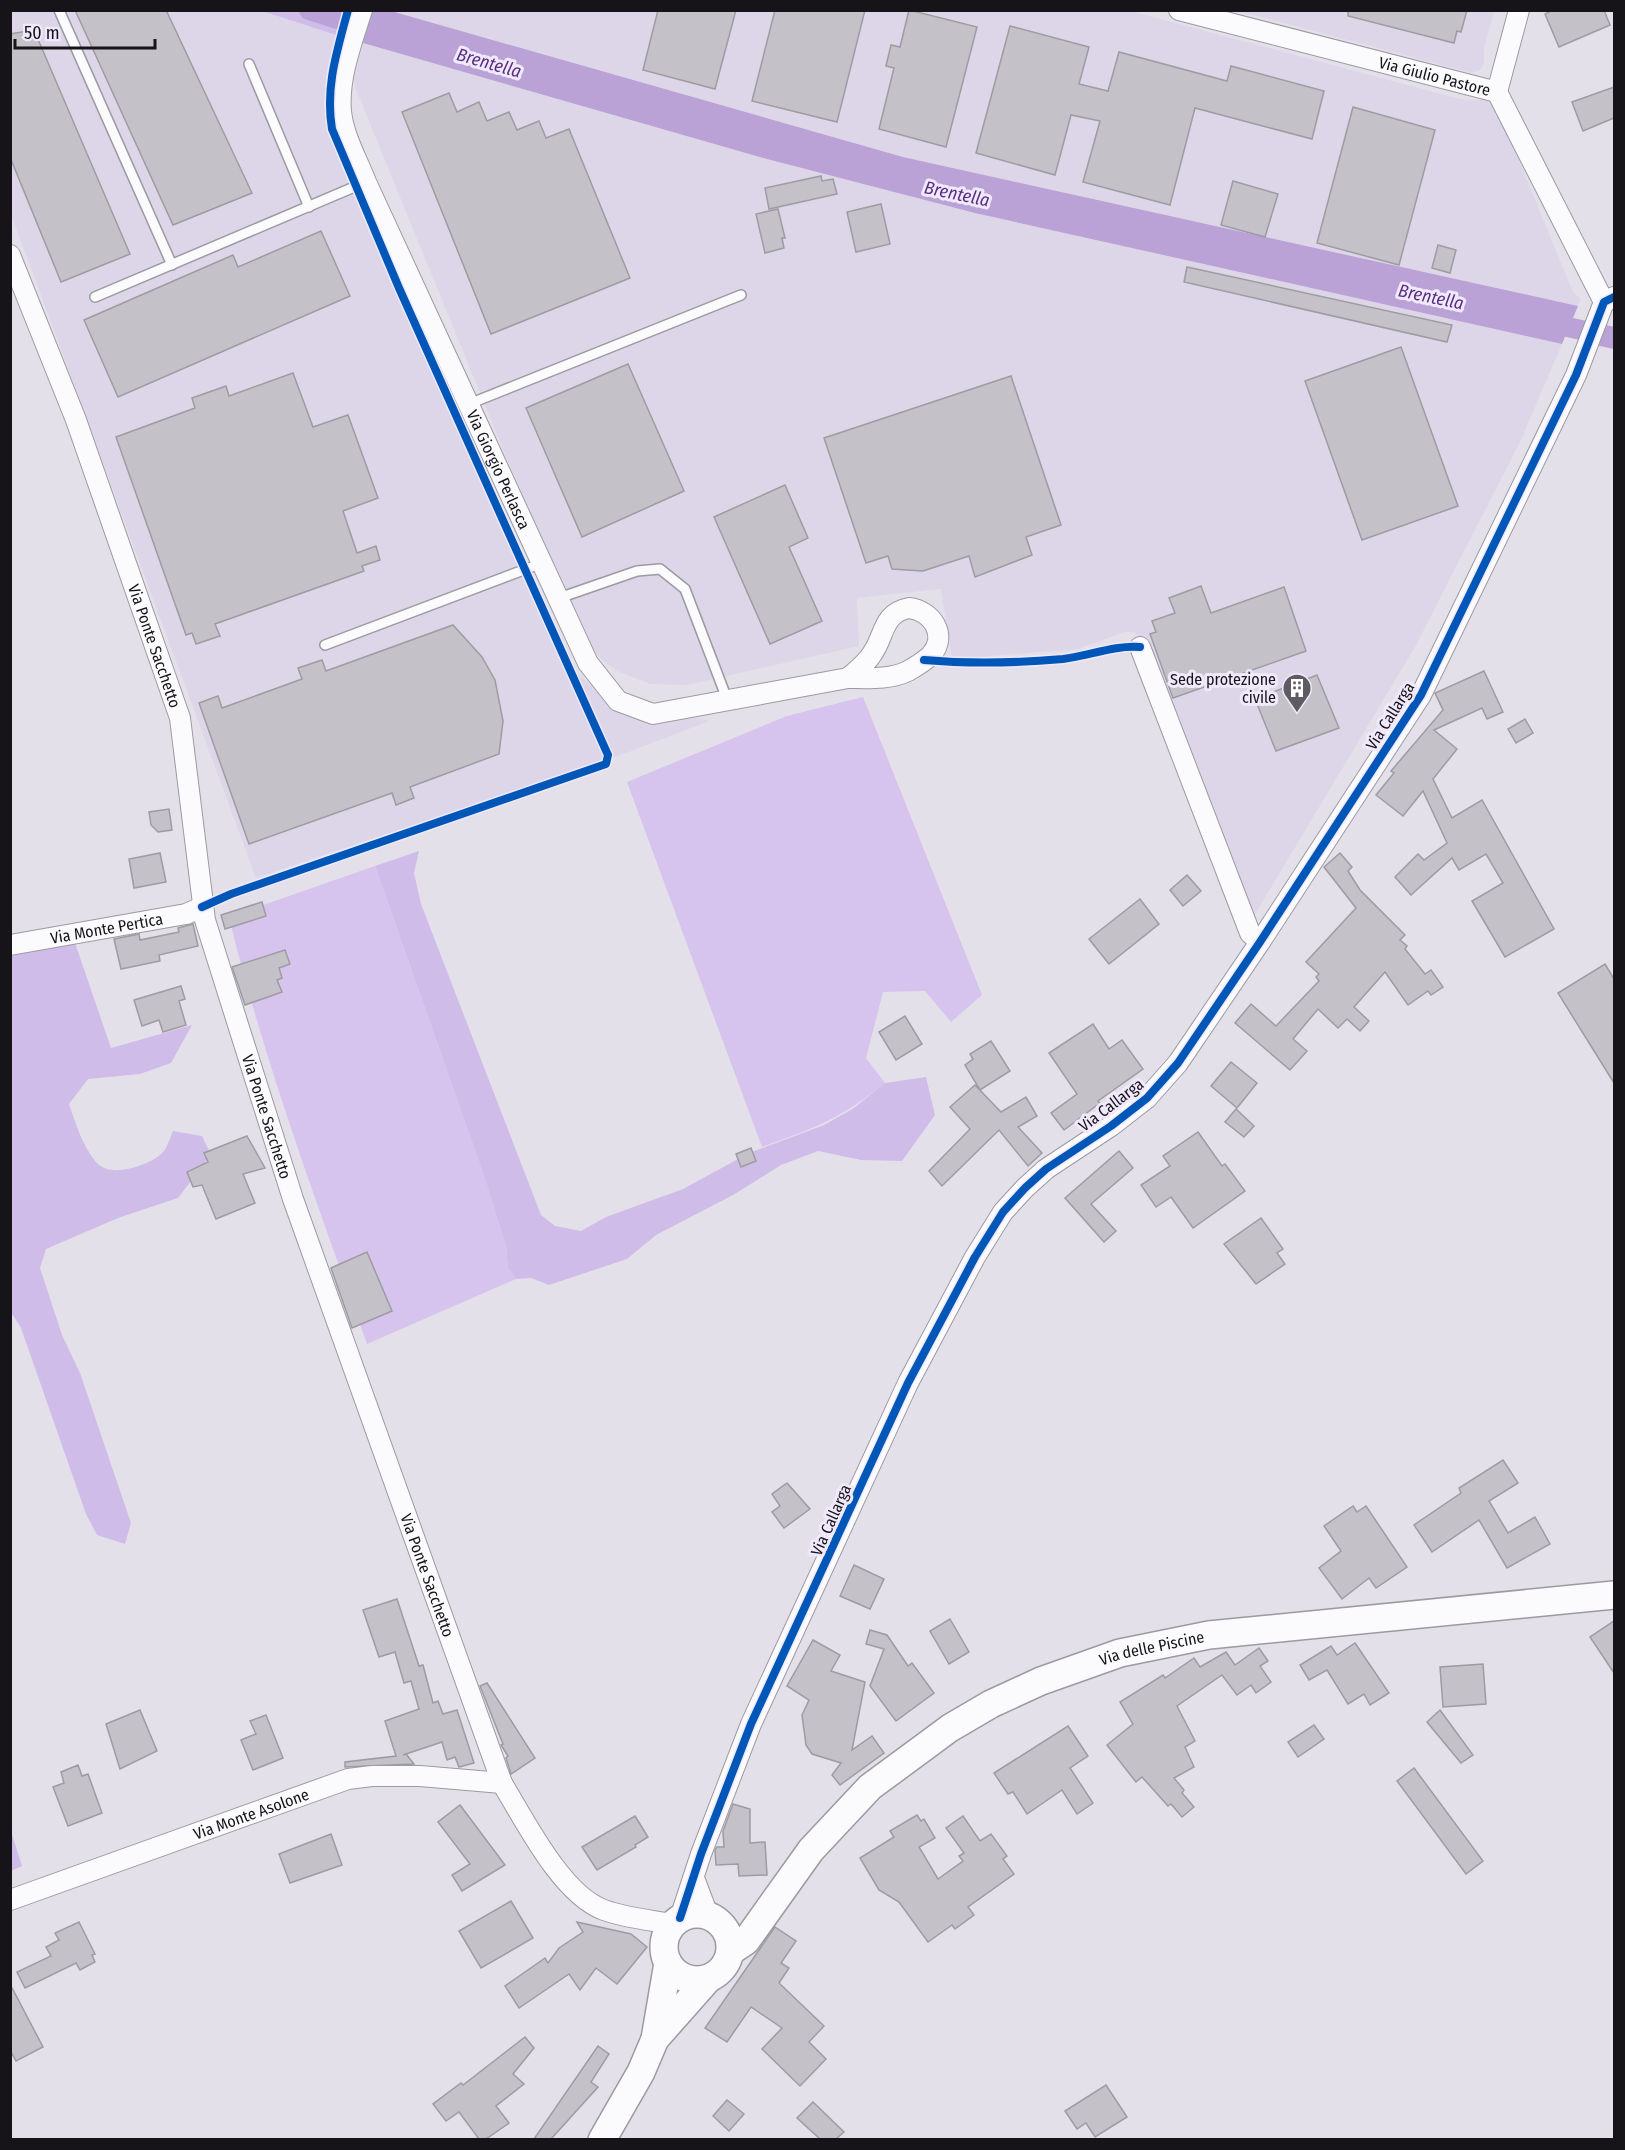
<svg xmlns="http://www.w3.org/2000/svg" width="1625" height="2150" font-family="'Fira Sans Condensed',sans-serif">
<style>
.built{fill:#ddd6e8}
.green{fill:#d6c3ee}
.forest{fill:#d0bce9}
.water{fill:#baa2d7}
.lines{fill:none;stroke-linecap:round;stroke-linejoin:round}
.canal{stroke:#baa2d7;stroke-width:20}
.building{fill:#c4c1c8;stroke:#9e9ba2;stroke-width:1.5}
.lane-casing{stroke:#9c9aa1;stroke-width:12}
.street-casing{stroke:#9c9aa1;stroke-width:22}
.secondary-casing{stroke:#9c9aa1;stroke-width:30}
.lane{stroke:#fbfafc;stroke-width:9}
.street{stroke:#fbfafc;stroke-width:20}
.secondary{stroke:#fbfafc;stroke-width:27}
.cycleway-casing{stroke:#f0e9fb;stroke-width:11}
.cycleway{stroke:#0057b8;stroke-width:8}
.labels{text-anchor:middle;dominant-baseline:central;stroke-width:6;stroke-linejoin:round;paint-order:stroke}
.street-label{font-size:16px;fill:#161319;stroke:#f0e9fb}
.poi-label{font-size:16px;fill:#161319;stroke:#f0e9fb;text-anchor:end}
.water-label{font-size:18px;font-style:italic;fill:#5a2e82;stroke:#f0e9fb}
</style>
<rect width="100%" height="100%" fill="#e4e0ea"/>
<!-- built -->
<g class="built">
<path d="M11 11H262L336 35 326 75 329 97 555 647 568 665 602 695 709 721 626 753 256 878 11 214Z"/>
<path d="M391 11H1131L1460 99 1480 100 1492 95 1573 292 1581 299 1578 306 903 157Z"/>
<path d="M1238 11H1494L1484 49V64L1480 70 1472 73Z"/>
<path d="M363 43 767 159 975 213 1562 344 1520 442 1415 647 1254 916 1151 646 1133 632H1125L1078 649 952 659 941 589 857 598 859 646 687 685 650 684 617 671 602 660 590 647 571 616 355 87 354 78Z"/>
</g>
<!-- green -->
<g class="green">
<path d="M863 697 982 995 951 1022 925 991 883 992 866 1058 885 1083C842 1118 815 1128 762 1147L627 782 787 716Z"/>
<path d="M375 866 483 1173 506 1246 508 1268 516 1279 367 1344C317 1203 264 1062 229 917Z"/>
</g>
<!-- forest -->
<g class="forest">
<path d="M262 11H342L336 35Z"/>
<path d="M419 851 414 873 421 904 541 1215 555 1226 581 1231 606 1217 683 1189 749 1153 824 1125 854 1108 885 1083 926 1077 935 1115 902 1161 861 1160 818 1151 781 1165 733 1195 656 1235 627 1259 549 1285 531 1278 516 1279 508 1268 506 1246 483 1173 375 866Z"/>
<path d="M75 943 111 1048 192 1025 171 1063 140 1074 88 1079 69 1104C76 1124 82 1145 96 1162 110 1179 146 1166 160 1155 167 1150 170 1138 173 1131L202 1136 211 1155 178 1198 118 1218 46 1249 40 1268 62 1335 80 1373 131 1523 125 1544 97 1535 86 1514 21 1328 11 1312V956Z"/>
<path d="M10 1828 22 1866 11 1871H10Z"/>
</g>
<!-- water -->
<g class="water">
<path d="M371 11H391L903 157 1578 306 1562 344 975 213 767 159 363 43Z"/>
<path d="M1601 325 1614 329V349L1595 345Z"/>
</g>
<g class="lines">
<!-- canal -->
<g class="canal">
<path d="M309 10 372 30"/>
<path d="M1544 322 1614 337"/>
</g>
</g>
<!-- building -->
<g class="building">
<path d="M75 10H166L252 193 173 225Z"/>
<path d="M658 10H736L715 89 643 70Z"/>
<path d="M775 10H865L837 122 752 101Z"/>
<path d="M909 10 977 27 946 147 879 129 894 68 886 66 891 45 900 47Z"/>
<path d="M1348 10H1467L1461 32 1457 31 1454 43 1348 16Z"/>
<path d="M1553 10H1604L1610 25 1559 47 1545 14Z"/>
<path d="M1010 26 1089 47 1079 84 1108 91 1119 52 1227 81 1231 66 1324 91 1312 139 1195 108 1170 205 1083 182 1100 121 1071 115 1055 175 976 153Z"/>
<path d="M34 30 130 254 61 282 10 157V34Z"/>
<path d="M1614 87V118L1583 131 1572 102Z"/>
<path d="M449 93 457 112 479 102 487 121 509 112 517 130 539 121 546 138 569 129 630 278 491 334 402 112Z"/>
<path d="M1353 107 1435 130 1399 265 1317 243Z"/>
<path d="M821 176 822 181 833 179 837 194 769 209 765 188Z"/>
<path d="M1233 181 1278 194 1265 237 1221 225Z"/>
<path d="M881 204 890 244 856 252 847 212Z"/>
<path d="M778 209 785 238H782L784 248 765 253 756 214Z"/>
<path d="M321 231 350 296 118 397 84 320 233 255 238 267Z"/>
<path d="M1438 245 1456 250 1450 273 1432 268Z"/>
<path d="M1187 267 1452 325 1447 342 1184 282Z"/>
<path d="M1401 347 1458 506 1362 540 1305 381Z"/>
<path d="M628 364 684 491 582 537 526 408Z"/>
<path d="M293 373 313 427 348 415 378 498 343 511 357 553 376 546 380 560 362 566 364 571 215 624 220 636 196 644 192 633 186 635 116 437 195 408 192 398 226 386 229 396Z"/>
<path d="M1011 376 1061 525 1026 537 1032 555 975 577 969 556 923 571 892 569 888 556 866 563 824 438Z"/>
<path d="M785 485 808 538 789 547 822 621 770 644 714 517Z"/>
<path d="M1201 586 1211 613 1284 587 1306 651 1173 698 1150 634 1156 632 1152 621 1175 613 1169 598Z"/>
<path d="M453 625 482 657 495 680 503 721 499 754 410 787 414 798 396 805 392 793 249 844 199 703 218 696 222 708 302 679 298 668 322 660 326 671Z"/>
<path d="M1484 671 1503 712 1487 719 1482 708 1434 730 1457 749 1433 779 1452 818 1482 800 1554 929 1505 957 1472 901 1503 883 1486 854 1459 870 1452 858 1411 895 1395 877 1418 854 1424 860 1447 843 1423 791 1403 816 1376 795 1394 773 1391 771 1443 710 1435 693Z"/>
<path d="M1317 675 1339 728 1276 751 1255 699Z"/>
<path d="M1525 719 1533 733 1516 743 1508 729Z"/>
<path d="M169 809 172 830 158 832 151 825 149 812Z"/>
<path d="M160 853 166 882 134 888 129 859Z"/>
<path d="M1340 853 1352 867 1348 871 1360 890 1405 935 1400 940 1407 946 1405 949 1425 974 1431 970 1443 987 1431 995 1428 991 1408 1005 1385 972 1354 1007 1369 1021 1360 1031 1347 1019 1338 1028 1318 1009 1293 1039 1307 1051 1290 1070 1235 1023 1251 1004 1276 1026 1319 981 1316 977 1319 974 1306 962 1356 908 1324 867Z"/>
<path d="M1187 875 1201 891 1183 906 1170 890Z"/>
<path d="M1140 899 1159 924 1109 964 1089 939Z"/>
<path d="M262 902 266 916 225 929 221 915Z"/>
<path d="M193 924 198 946 159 955 160 961 121 969 114 939 139 934 140 940 179 932 178 928Z"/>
<path d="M285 950 290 964 279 968 282 978 277 980 282 992 245 1005 232 967Z"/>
<path d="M1605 964 1614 979V1083L1558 993Z"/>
<path d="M181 986 185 999 179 1001 186 1025 163 1032 159 1020 142 1026 134 1000Z"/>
<path d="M905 1016 922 1044 896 1060 879 1032Z"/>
<path d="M1093 1024 1109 1049 1122 1040 1143 1069 1098 1101 1100 1103 1064 1130 1051 1113 1077 1094 1049 1053Z"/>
<path d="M991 1041 1010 1071 980 1090 965 1065 973 1059 970 1054Z"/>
<path d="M1231 1062 1257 1083 1237 1108 1211 1086Z"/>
<path d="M975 1085 1001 1112 1026 1097 1037 1116 1018 1127 1042 1153 1028 1166 999 1130 942 1186 929 1171 970 1129 950 1107Z"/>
<path d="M1236 1109 1254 1126 1244 1137 1225 1122Z"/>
<path d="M1198 1132 1222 1166 1225 1164 1245 1191 1193 1228 1171 1197 1156 1207 1141 1185 1170 1166 1163 1156Z"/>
<path d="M247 1136 265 1168 243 1174 255 1203 216 1219 202 1185 193 1187 187 1172 208 1162 204 1153Z"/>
<path d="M751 1148 756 1161 741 1167 736 1154Z"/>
<path d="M1119 1151 1133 1168 1091 1204 1116 1231 1104 1242 1065 1198Z"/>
<path d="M1261 1218 1283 1249 1277 1253 1285 1264 1256 1284 1224 1244Z"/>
<path d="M367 1252 392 1311 352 1328 331 1268Z"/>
<path d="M1503 1460 1518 1483 1489 1501 1508 1533 1535 1517 1550 1544 1507 1568 1479 1520 1432 1552 1414 1525 1461 1493 1459 1488Z"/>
<path d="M787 1483 810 1509 784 1528 772 1512 780 1506 772 1494Z"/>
<path d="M1353 1506 1357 1512 1366 1506 1407 1567 1376 1588 1369 1578 1342 1599 1319 1568 1341 1551 1324 1526Z"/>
<path d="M854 1565 884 1579 870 1609 840 1596Z"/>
<path d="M397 1599 419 1666 423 1665 433 1703 438 1701 443 1714 457 1710 474 1763 459 1767 455 1757 447 1760 442 1742 403 1755 406 1754 414 1764 345 1767V1762L396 1756 385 1721 419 1709 411 1681 404 1683 395 1652 379 1657 363 1610Z"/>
<path d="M950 1619 969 1652 949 1664 930 1631Z"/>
<path d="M1614 1621V1673L1590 1637Z"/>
<path d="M870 1630 887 1635 908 1666 912 1663 934 1693 896 1721 870 1686 884 1649 866 1644Z"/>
<path d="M813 1640 840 1655 831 1671 865 1682 852 1750 872 1736 884 1753 840 1785 832 1775 841 1763 812 1754 806 1745 802 1715 809 1700 787 1686Z"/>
<path d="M1355 1643 1389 1693 1370 1705 1364 1694 1348 1704 1327 1670 1309 1680 1300 1665 1331 1646 1337 1655Z"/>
<path d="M1259 1648 1268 1661 1260 1666 1271 1682 1256 1693 1251 1685 1237 1695 1222 1675 1177 1706 1195 1741 1185 1747 1194 1767 1174 1778 1184 1790 1182 1793 1194 1807 1182 1817 1171 1804 1168 1806 1142 1777 1136 1782 1107 1745 1133 1724 1120 1702 1163 1675 1165 1678 1194 1658 1200 1667 1226 1652 1235 1665Z"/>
<path d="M1483 1664 1486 1704 1443 1707 1440 1667Z"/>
<path d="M487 1683 535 1758 511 1774 506 1758 508 1756 501 1745 503 1744 480 1686Z"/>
<path d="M140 1710 157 1751 120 1769 106 1724Z"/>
<path d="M1440 1710 1473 1755 1461 1763 1427 1722Z"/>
<path d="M266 1715 283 1758 253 1770 241 1740 256 1734 250 1721Z"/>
<path d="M1314 1725 1324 1739 1298 1757 1288 1742Z"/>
<path d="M1068 1726 1088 1756 1070 1768 1093 1803 1077 1814 1062 1790 1027 1814 1013 1792 1008 1794 994 1773Z"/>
<path d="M78 1765 82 1776 88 1774 102 1813 68 1826 53 1787 64 1783 61 1772Z"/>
<path d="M1414 1768 1483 1861 1466 1874 1397 1781Z"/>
<path d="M733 1804 750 1809V1843L765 1842 767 1875 739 1876 738 1864 716 1865 715 1850 717 1847H724L723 1831Z"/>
<path d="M460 1805 505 1865 462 1891 452 1875 470 1864 438 1822Z"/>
<path d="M917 1815 921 1821 924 1819 935 1838 919 1847 938 1879 963 1861 959 1856 964 1853 946 1828 963 1816 980 1841 991 1834 1007 1856 1003 1859 1014 1874 968 1907 974 1915 955 1929 952 1925 928 1942 899 1902 879 1890 860 1858 894 1837 890 1831Z"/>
<path d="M635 1816 648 1837 635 1845 636 1847 597 1870 582 1847Z"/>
<path d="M331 1834 342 1865 290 1883 279 1854Z"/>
<path d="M511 1901 533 1938 481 1968 459 1931Z"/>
<path d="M79 1922 95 1954 92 1955 95 1962 80 1970 76 1963 25 1988 17 1972 51 1956 46 1947 59 1940 55 1933Z"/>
<path d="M577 1922 631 1934 647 1947 617 1984 596 1968 580 1990 569 1974 519 2008 505 1986 545 1958 548 1963 559 1948 583 1932Z"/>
<path d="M775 1927 796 1941 781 1963 789 1968 779 1983 824 2026 809 2042 826 2059 800 2086 762 2049 782 2028 751 2007 727 2042 705 2028Z"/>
<path d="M10 1984 43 2047 16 2061 10 2050Z"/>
<path d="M525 2037 534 2048 513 2074 524 2084 496 2106 509 2123 486 2139H479L459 2112 446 2121 433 2104 461 2083 463 2085Z"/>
<path d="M598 2046 609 2054 591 2082 598 2087 551 2139H534Z"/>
<path d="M1106 2085 1127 2117 1095 2137 1086 2123 1077 2129 1065 2111Z"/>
<path d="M727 2100 744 2114 729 2131 713 2116Z"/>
<path d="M813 2102 844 2132 836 2139H820L797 2118Z"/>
</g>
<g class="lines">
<!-- lane casing -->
<g class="lane-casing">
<g id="lane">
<path d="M59 10 172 265"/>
<path d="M249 64 309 207"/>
<path d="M95 297 366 182"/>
<path d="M469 404 741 295"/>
<path d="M559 598 637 571 660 569 685 589 727 699"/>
<path d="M325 645 542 563"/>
</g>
</g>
<!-- street casing -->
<g class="street-casing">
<g id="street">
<path id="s1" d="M362 10C352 42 338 78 341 111 343 135 358 161 366 182L588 663 618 701 653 714 848 678"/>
<path id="s2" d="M1179 10 1497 92 1604 302"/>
<path d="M1497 92 1519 10"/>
<path id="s3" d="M10 255 76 420 180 718 205 920 293 1199 502 1783C525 1821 562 1895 604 1910 626 1918 650 1920 672 1924"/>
<path d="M909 608C931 610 949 635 931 655 925 661 915 667 908 671 890 680 867 678 848 678 856 671 866 664 872 654 885 636 882 613 909 608Z"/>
<path d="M1140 647 1250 933 1260 942"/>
<path id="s4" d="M10 945 186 914 202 907"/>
<path d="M694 1878 708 1915"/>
<path id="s5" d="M10 1900 348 1779 372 1776H420L502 1783"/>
<path d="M680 1918 701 1854 751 1724 908 1383 975 1257 1003 1212 1025 1188 1046 1169 1111 1126 1147 1098 1178 1063 1260 942 1421 695 1576 375 1604 302 1614 297"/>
</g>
</g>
<!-- secondary casing -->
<g class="secondary-casing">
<g id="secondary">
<circle cx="697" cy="1947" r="33"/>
<path id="s6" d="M731 1951 746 1941 811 1850 870 1787 950 1728 991 1704 1041 1681 1120 1653 1209 1635 1614 1595"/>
<path d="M655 2039 668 1963"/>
<path d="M602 2140 641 2072 655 2039 708 1979"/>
</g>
</g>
<!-- lane -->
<use href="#lane" class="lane"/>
<!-- street -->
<use href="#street" class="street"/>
<!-- secondary -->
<use href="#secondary" class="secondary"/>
<!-- cycleway casing -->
<g class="cycleway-casing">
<g id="cycleway">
<path d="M924 660C970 664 1017 663 1063 659 1089 656 1114 645 1140 647"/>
<path d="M202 907 231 894 606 764 608 755 399 288 332 129C325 87 337 51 348 10"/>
<path d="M680 1918 701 1854 751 1724 908 1383 975 1257 1003 1212 1025 1188 1046 1169 1111 1126 1147 1098 1178 1063 1260 942 1421 695 1576 375 1604 302 1614 297"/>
</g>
</g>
<!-- cycleway -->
<use href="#cycleway" class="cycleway"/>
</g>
<!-- icons -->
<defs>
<g id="building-pin" transform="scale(1.5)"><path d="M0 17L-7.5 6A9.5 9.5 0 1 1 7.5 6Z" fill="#5e5b62" stroke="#f0e9fb"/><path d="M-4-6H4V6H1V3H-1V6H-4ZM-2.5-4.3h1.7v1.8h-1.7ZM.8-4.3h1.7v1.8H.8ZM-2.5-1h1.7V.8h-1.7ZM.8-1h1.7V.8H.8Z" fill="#fff"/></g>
</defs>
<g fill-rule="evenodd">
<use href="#building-pin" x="1297" y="688"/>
</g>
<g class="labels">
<!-- street labels -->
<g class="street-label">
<text stroke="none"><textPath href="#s2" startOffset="264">Via Giulio Pastore</textPath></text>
<text stroke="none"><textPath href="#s1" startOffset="496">Via Giorgio Perlasca</textPath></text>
<text stroke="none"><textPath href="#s3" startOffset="417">Via Ponte Sacchetto</textPath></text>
<text transform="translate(1390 716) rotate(-58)">Via Callarga</text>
<text stroke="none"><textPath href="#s4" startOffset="98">Via Monte Pertica</textPath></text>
<text transform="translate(1111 1105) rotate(-37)">Via Callarga</text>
<text stroke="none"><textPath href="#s3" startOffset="903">Via Ponte Sacchetto</textPath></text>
<text transform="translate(831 1520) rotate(-66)">Via Callarga</text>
<text stroke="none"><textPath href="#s3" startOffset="1389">Via Ponte Sacchetto</textPath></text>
<text stroke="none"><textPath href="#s6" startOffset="534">Via delle Piscine</textPath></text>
<text stroke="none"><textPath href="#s5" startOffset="256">Via Monte Asolone</textPath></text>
</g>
<!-- poi labels -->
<g class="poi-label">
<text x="1276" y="679">Sede protezione<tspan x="1276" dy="18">civile</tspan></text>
</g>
<!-- water labels -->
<g class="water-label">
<text transform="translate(489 63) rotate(16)">Brentella</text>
<text transform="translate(957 194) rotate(12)">Brentella</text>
<text transform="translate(1431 297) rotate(12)">Brentella</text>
</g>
</g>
<!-- border -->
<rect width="1625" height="2150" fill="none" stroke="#161319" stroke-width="24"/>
<!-- scale -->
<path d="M15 39v9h140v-9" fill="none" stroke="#161319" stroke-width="3"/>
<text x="24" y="39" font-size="18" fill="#161319" stroke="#f0e9fb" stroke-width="4.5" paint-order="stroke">50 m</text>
</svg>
